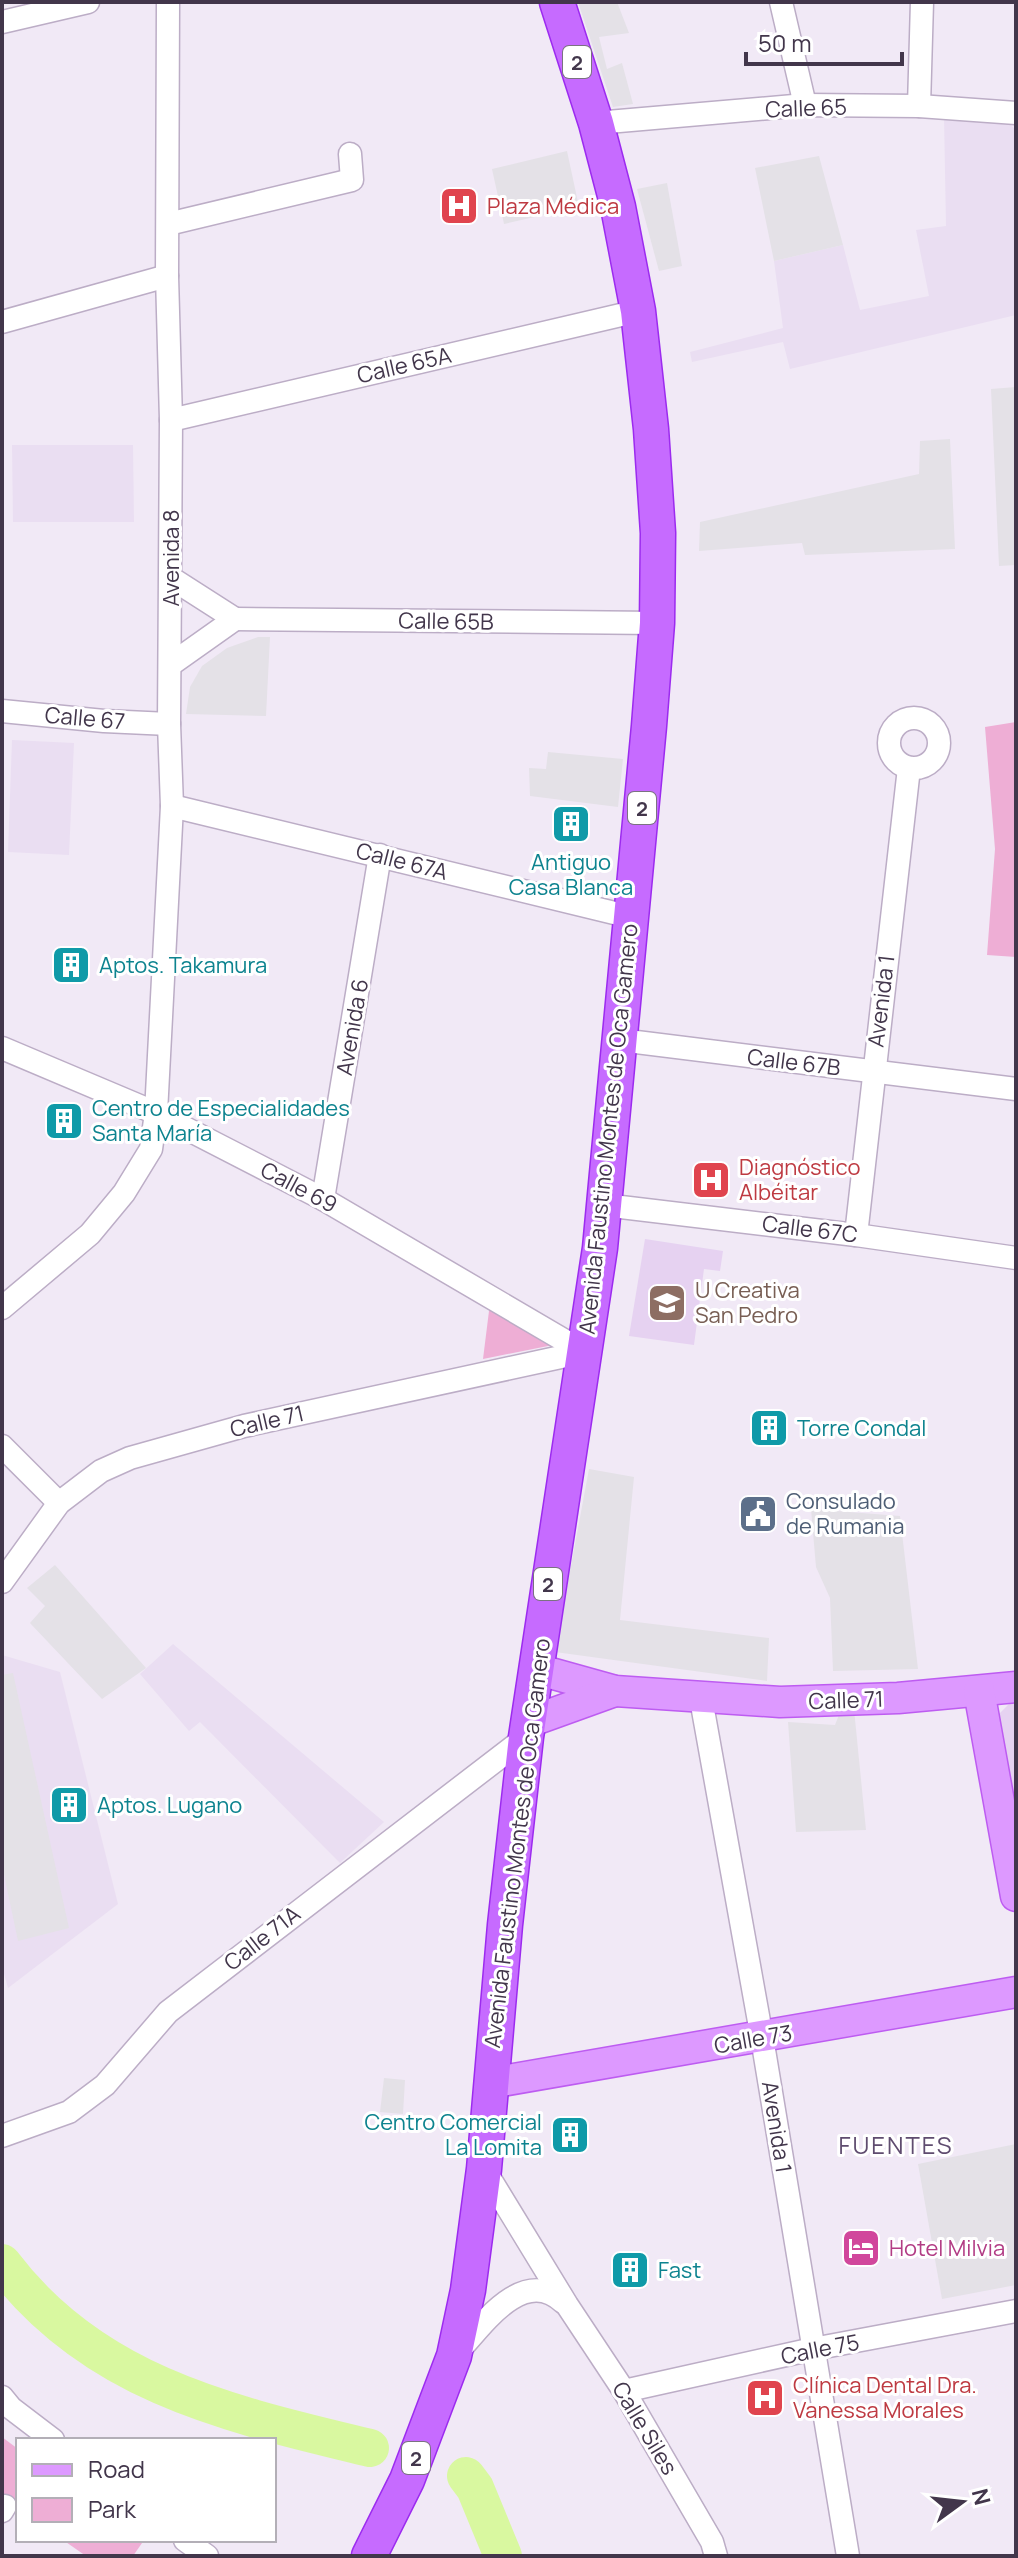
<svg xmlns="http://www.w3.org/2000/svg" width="1018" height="2558" font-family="Manrope,sans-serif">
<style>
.residential{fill:#eadef2}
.education{fill:#e6d2f1}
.green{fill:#eeaed5}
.parking{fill:#e4e1e7}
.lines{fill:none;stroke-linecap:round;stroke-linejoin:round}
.river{stroke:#d9f8a0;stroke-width:38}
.minor-casing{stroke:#bcadc6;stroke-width:25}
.major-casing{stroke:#bd5cf1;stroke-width:33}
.highway-casing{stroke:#9c2bef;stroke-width:37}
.minor{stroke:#fff;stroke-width:22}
.major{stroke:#d9f;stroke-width:30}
.highway{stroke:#c66bff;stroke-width:34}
.labels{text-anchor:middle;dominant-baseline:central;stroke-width:6;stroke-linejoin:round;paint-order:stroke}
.shield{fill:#fff;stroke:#7b7281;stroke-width:2}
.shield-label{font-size:20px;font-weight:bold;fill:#42364b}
.street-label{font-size:22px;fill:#42364b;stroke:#fff}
.health-label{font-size:22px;fill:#be3a42;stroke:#fff;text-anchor:start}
.culture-label{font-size:22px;fill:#0d838f;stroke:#fff;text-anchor:start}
.education-label{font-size:22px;fill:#785e54;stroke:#fff;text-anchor:start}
.service-label{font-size:22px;fill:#4e5e75;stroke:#fff;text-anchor:start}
.hotel-label{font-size:22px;fill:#b23c85;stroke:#fff;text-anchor:start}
.neighbourhood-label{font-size:24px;letter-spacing:2px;fill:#5f4c6f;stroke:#fff}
</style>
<rect width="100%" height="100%" fill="#f1e9f6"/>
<!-- residential -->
<g class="residential">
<path d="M944 116 1005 120 1016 130V315L790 369 783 342 692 362 690 352 783 328 774 261 843 245 860 310 929 296 916 230 946 226Z"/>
<path d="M12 445H133L134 522H13Z"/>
<path d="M12 740 74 743 69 855 8 852Z"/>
<path d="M173 1644 384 1822 340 1863 200 1722 189 1731 140 1674Z"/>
<path d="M2 1655 60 1672 118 1904 8 1988 2 1967Z"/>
</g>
<!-- education -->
<g class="education">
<path d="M645 1239 723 1251 720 1271 704 1269 694 1345 629 1336Z"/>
<path d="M1009 1704H1016V1817L999 1721V1714Z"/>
</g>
<!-- green -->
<g class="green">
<path d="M1016 722V957L987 955 995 849 985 727Z"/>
<path d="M490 1303 558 1344 483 1359Z"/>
<path d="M2 2437 18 2449V2509L2 2498Z"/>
<path d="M63 2540H138L142 2543 133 2556H86Z"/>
</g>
<!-- parking -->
<g class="parking">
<path d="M578 2H617L629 33 599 37 607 69 622 63 633 104 613 107Z"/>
<path d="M567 151 579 207 504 224 492 169Z"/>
<path d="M819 156 843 245 774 261 755 168Z"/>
<path d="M667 183 682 266 659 271 637 189Z"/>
<path d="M1016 387V565L999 566 991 389Z"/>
<path d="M950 439 955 549 805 555 802 543 699 551 700 522 919 474 920 441Z"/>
<path d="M258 637H270L266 716 186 714 190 687 202 666 227 648Z"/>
<path d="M548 752 623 759 618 807 530 796 529 768 546 769Z"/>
<path d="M589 1469 634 1477 620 1620 769 1638 767 1681 555 1652Z"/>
<path d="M811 1509 900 1516 918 1669 833 1671 830 1598 816 1567Z"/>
<path d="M55 1565 146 1668 102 1699 30 1623 45 1606 27 1588Z"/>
<path d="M13 1673 69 1928 18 1941 2 1865V1675Z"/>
<path d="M854 1709 866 1830 796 1832 788 1722 835 1725 841 1710Z"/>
<path d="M384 2078 405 2080 403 2114 380 2112Z"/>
<path d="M1016 2144V2285L942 2299 918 2164Z"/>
</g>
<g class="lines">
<!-- river -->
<g class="river">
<path d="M2 2263C94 2385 230 2414 370 2448"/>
<path d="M466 2476 475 2488 503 2556"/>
</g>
<!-- minor casing -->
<g class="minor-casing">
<g id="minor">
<path d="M781 2 805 105"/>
<path d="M2 22 88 2"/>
<path d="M919 106 922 2"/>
<path d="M596 123 805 105 919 106 1016 113"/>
<path d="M168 224 352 180 350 154"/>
<path d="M2 322 167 276"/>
<path d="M171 420 638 311"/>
<path d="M171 578 235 619"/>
<path d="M235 619 657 623"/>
<path d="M170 665 235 619"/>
<path d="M2 711 104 721 169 724"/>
<circle cx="914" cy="743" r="25"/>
<path d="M172 806 631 917"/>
<path d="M620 1040 1016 1089"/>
<path d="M2 1048 156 1113 323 1199 584 1352"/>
<path d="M323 1199 380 855"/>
<path d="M604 1205 856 1235 1016 1258"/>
<path d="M856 1235 909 768"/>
<path d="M2 1308 90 1234 124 1193 151 1149 156 1113 172 806 169 724 171 420 167 276 168 2"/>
<path d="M2 1446 59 1503"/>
<path d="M2 1582 59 1503 101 1471 130 1458 244 1426 584 1352"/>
<path d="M701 1699 762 2038 848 2556"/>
<path d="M2 2136 69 2112 105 2085 168 2012 526 1737"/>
<path d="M484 2169 567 2305 624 2391 712 2542 716 2556"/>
<path d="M458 2352C483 2324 523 2266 563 2302"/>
<path d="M624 2391 813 2349 1016 2311"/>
<path d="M2 2397 11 2408 53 2440"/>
<path d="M2 2511 5 2506"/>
<path d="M185 2540 207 2556"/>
</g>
</g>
<!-- major casing -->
<g class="major-casing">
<g id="major">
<path d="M536 1669 615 1691 780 1702 898 1698 1016 1687"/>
<path d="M979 1691 1016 1896"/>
<path d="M529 1722 615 1691"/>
<path d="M490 2083 1016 1992"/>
</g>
</g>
<!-- highway casing -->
<g class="highway-casing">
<path id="highway" d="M369 2556 407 2480 454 2356 468 2290 484 2169 505 1925 526 1737 600 1248 649 726 657 623 658 533 651 429 638 311 618 207 596 123 557 2"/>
</g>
<!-- minor -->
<use href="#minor" class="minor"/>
<!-- major -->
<use href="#major" class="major"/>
<!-- highway -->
<use href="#highway" class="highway"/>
</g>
<!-- icons -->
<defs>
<g id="hospital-square" transform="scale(2)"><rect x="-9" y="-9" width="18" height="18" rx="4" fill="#e0444e" stroke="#fff"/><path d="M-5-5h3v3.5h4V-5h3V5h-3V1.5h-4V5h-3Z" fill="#fff"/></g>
<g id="building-square" transform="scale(2)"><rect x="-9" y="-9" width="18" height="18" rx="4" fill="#0f9aa8" stroke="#fff"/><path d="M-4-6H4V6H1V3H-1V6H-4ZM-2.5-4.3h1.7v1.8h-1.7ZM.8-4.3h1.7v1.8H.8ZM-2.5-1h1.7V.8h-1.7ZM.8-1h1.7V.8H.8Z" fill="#fff"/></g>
<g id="university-square" transform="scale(2)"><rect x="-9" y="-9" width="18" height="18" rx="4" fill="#8d6e63" stroke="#fff"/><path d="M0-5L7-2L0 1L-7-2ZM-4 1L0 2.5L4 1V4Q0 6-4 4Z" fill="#fff"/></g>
<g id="civic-square" transform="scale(2)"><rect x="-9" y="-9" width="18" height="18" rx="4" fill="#5c6f8a" stroke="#fff"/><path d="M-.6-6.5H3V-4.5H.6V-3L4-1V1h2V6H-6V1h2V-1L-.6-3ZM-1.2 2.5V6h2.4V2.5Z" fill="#fff"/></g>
<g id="hotel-square" transform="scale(2)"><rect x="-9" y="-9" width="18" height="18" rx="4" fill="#d1479c" stroke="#fff"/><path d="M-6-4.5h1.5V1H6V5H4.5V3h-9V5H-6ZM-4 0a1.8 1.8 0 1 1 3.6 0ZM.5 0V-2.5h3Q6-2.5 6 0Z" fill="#fff"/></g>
</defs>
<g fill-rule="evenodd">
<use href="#hospital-square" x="459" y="206"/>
<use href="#building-square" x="571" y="824"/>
<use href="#building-square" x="71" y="965"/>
<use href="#building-square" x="64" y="1121"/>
<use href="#hospital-square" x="711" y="1180"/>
<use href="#university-square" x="667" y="1303"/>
<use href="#building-square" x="769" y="1428"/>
<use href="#civic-square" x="758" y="1514"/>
<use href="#building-square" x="69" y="1805"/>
<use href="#building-square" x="570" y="2135"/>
<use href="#hotel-square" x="861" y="2248"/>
<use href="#building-square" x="630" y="2270"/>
<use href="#hospital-square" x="765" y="2398"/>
</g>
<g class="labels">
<!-- shield labels -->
<g class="shield">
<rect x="563" y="46" width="28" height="32" rx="6"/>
<rect x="628" y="792" width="28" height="32" rx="6"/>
<rect x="534" y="1568" width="28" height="32" rx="6"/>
<rect x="402" y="2442" width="28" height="32" rx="6"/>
</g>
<g class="shield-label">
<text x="577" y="62">2</text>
<text x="642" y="808">2</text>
<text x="548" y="1584">2</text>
<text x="416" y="2458">2</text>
</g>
<!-- street labels -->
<g class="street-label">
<text transform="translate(806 108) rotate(-2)">Calle 65</text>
<text transform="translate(404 365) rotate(-13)">Calle 65A</text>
<text transform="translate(171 558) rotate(-90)">Avenida 8</text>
<text transform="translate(446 621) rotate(1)">Calle 65B</text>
<text transform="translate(85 718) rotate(5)">Calle 67</text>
<text transform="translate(402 861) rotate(14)">Calle 67A</text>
<text transform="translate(881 1001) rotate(-83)">Avenida 1</text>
<text transform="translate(352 1027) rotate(-80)">Avenida 6</text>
<text transform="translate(794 1062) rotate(7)">Calle 67B</text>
<text transform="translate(608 1129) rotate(-84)">Avenida Faustino Montes de Oca Gamero</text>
<text transform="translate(299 1187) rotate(28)">Calle 69</text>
<text transform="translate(810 1229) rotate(7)">Calle 67C</text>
<text transform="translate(267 1421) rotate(-13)">Calle 71</text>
<text transform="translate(846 1700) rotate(-2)">Calle 71</text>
<text transform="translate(517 1843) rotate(-83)">Avenida Faustino Montes de Oca Gamero</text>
<text transform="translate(262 1938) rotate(-38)">Calle 71A</text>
<text transform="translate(753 2039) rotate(-10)">Calle 73</text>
<text transform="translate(777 2127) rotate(81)">Avenida 1</text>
<text transform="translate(820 2349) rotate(-11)">Calle 75</text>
<text transform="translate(645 2428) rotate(59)">Calle Siles</text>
</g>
<!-- health labels -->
<g class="health-label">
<text x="487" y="206">Plaza Médica</text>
<text x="739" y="1167">Diagnóstico<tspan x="739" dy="25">Albéitar</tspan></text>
<text x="793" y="2385">Clínica Dental Dra.<tspan x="793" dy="25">Vanessa Morales</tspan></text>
</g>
<!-- culture labels -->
<g class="culture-label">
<text x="571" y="862" text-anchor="middle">Antiguo<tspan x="571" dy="25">Casa Blanca</tspan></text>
<text x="99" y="965">Aptos. Takamura</text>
<text x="92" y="1108">Centro de Especialidades<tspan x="92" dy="25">Santa María</tspan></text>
<text x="797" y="1428">Torre Condal</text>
<text x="97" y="1805">Aptos. Lugano</text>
<text x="542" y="2122" text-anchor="end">Centro Comercial<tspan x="542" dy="25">La Lomita</tspan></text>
<text x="658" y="2270">Fast</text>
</g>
<!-- education labels -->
<g class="education-label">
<text x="695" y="1290">U Creativa<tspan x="695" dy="25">San Pedro</tspan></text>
</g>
<!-- service labels -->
<g class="service-label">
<text x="786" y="1501">Consulado<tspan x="786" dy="25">de Rumania</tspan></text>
</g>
<!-- hotel labels -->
<g class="hotel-label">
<text x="889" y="2248">Hotel Milvia</text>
</g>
<!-- neighbourhood labels -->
<g class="neighbourhood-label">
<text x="896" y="2144">FUENTES</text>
</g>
</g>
<!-- border -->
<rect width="1018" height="2558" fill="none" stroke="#42364b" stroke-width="8"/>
<!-- legend -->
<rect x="16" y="2438" width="260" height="104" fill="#ffffff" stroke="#b3afb7" stroke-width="2"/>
<rect x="32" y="2464" width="40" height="12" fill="#dd99ff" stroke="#b3afb7" stroke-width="2"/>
<text x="88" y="2478" font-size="24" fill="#42364b">Road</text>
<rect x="32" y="2498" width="40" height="24" fill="#eeaed5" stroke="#b3afb7" stroke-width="2"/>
<text x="88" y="2518" font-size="24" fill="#42364b">Park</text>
<!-- north arrow -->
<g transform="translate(962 2502) rotate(75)" stroke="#ffffff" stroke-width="6" paint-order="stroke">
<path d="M0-6L14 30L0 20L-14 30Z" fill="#42364b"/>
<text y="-12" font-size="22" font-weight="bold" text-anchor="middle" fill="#42364b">N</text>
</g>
<!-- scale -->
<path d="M746 52v12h156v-12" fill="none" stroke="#42364b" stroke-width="4"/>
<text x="758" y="52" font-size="24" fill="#42364b" stroke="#ffffff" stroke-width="6" paint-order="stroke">50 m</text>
</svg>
